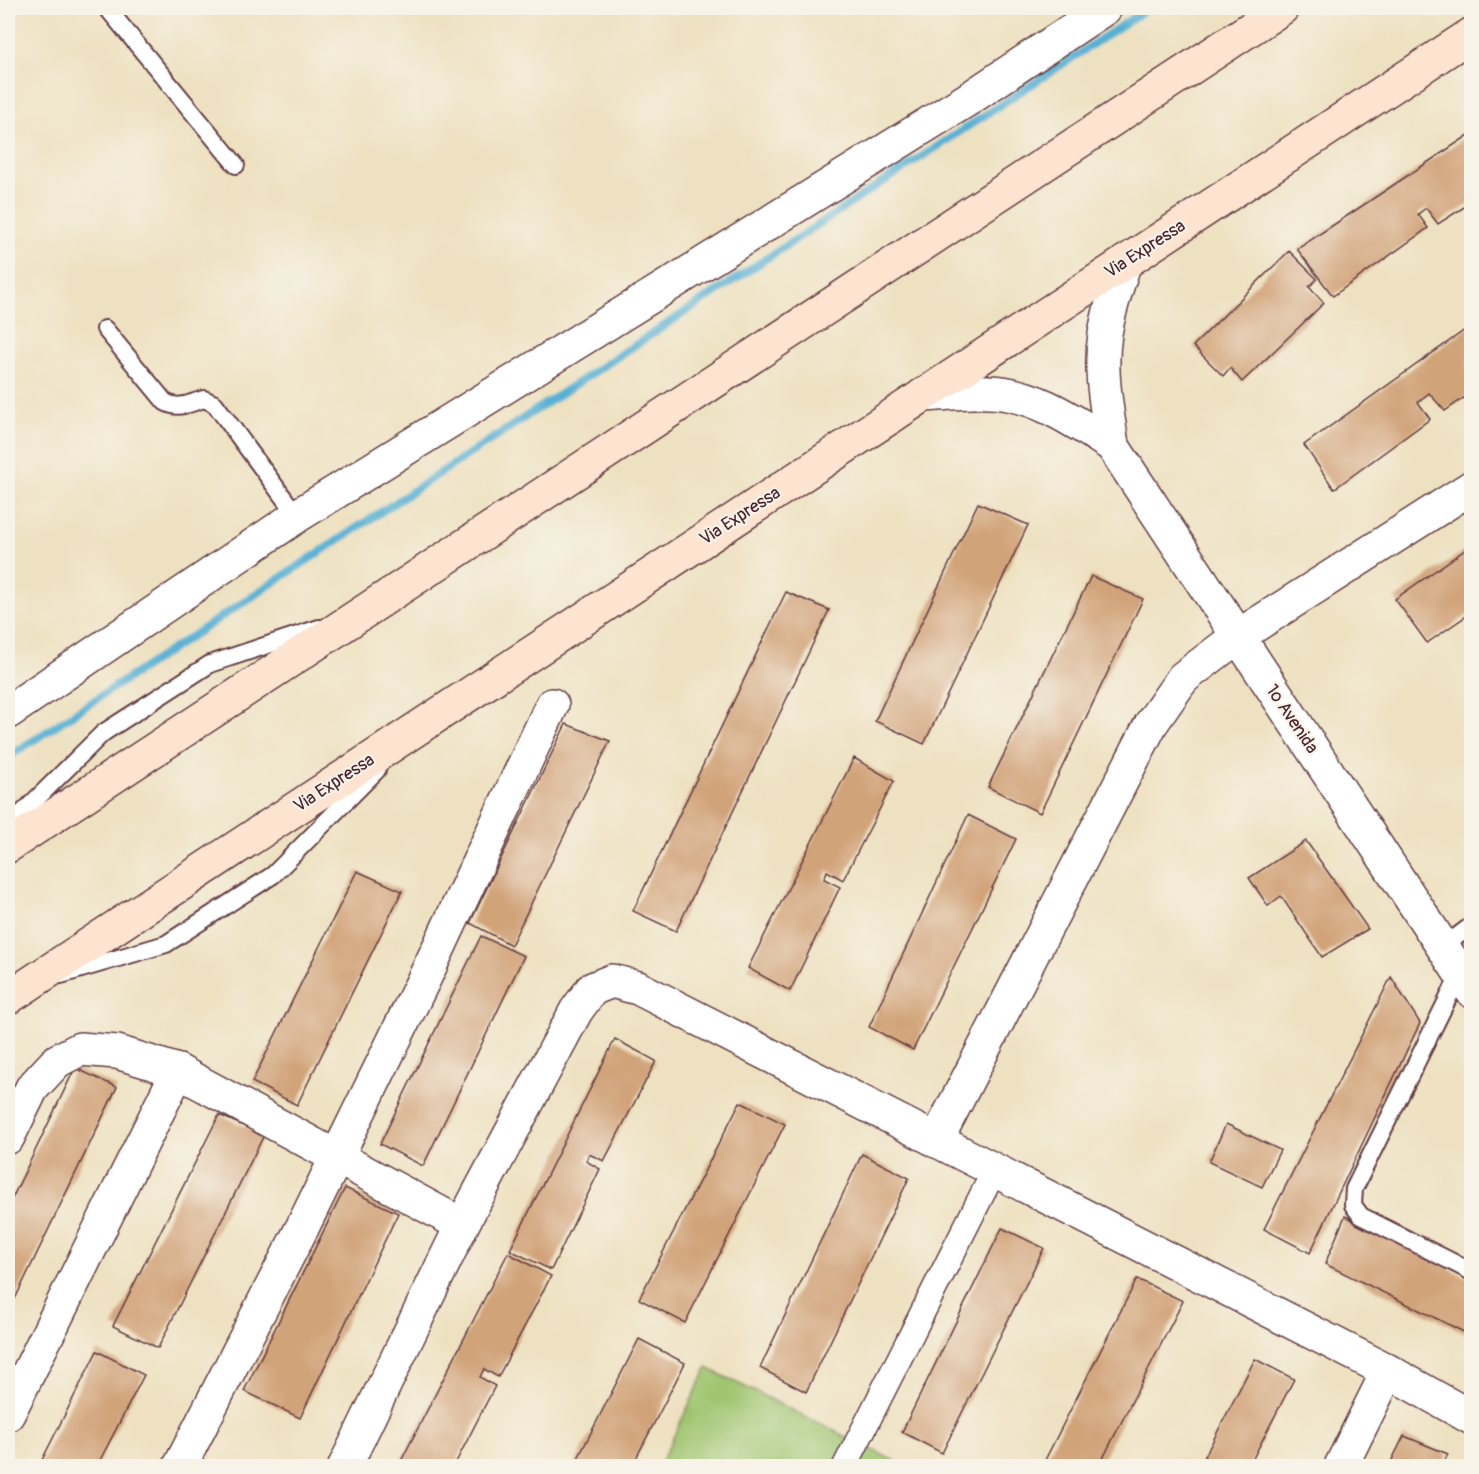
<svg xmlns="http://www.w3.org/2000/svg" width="1479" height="1474" font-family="Pangolin,sans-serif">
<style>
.green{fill:#9fc570;stroke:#74724e;stroke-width:1.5}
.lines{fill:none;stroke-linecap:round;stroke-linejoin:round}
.stream{stroke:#57b0d4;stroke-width:8}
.building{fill:#d1a379}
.service-casing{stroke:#633c42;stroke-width:20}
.pedestrian-casing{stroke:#633c42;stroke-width:27}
.minor-casing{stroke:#633c42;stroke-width:36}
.secondary-casing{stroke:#633c42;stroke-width:36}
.service{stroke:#fff;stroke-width:16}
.pedestrian{stroke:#fff;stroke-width:24}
.minor{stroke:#fff;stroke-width:33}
.secondary{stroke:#fde4d1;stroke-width:33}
.labels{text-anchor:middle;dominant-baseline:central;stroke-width:4.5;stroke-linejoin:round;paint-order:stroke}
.street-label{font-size:18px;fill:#4a1f2b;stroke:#f7f3e8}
</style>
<rect width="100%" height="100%" fill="#f7f3e8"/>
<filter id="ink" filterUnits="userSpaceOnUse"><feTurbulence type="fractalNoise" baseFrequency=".0167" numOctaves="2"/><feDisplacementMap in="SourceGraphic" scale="12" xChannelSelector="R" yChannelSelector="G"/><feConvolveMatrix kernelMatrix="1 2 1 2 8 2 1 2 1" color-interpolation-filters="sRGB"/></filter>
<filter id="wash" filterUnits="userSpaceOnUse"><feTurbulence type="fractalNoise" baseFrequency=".008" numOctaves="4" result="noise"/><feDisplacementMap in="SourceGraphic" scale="24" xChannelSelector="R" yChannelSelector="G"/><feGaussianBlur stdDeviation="1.35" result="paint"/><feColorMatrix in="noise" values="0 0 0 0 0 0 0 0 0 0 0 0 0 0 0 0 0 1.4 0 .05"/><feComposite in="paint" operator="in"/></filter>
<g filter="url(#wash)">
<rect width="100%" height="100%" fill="#eee1c1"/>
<!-- green -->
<path class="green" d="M707 1368 905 1466H659Z"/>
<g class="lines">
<!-- stream -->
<path class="stream" d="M8 757 1148 8"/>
</g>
<g id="blocks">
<!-- building -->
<g class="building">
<path d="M1472 133V202L1438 224 1426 208 1418 214 1428 228 1333 296 1297 249Z"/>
<path d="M1289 251 1317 279 1309 287 1324 303 1242 382 1230 368 1223 376 1193 346Z"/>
<path d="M1472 325V392L1445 411 1429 393 1418 402 1430 419 1334 489 1304 445Z"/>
<path d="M978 503 1028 525 924 744 875 721Z"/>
<path d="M1472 545V612L1427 643 1395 599Z"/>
<path d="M1091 576 1143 599 1040 813 988 787Z"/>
<path d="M786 592 829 610 676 931 633 911Z"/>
<path d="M566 724 610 741 511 945 470 923Z"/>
<path d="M854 758 894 781 843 880 827 871 824 879 840 887 790 991 748 968Z"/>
<path d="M968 815 1016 839 913 1050 869 1027Z"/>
<path d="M1306 841 1368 929 1322 957 1281 896 1268 906 1249 878Z"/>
<path d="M357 871 402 891 297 1105 252 1082Z"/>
<path d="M481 936 524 956 423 1166 380 1144Z"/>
<path d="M1391 977 1420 1023 1310 1253 1264 1229Z"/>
<path d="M615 1039 656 1061 604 1161 589 1154 586 1161 600 1169 551 1270 510 1250Z"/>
<path d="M75 1068 117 1087 15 1299 8 1296V1207Z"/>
<path d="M740 1102 785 1124 685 1323 639 1299Z"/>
<path d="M219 1115 264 1135 158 1348 113 1326Z"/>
<path d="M1226 1124 1280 1150 1262 1187 1209 1162Z"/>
<path d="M862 1154 909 1178 806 1392 760 1368Z"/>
<path d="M345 1188 398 1213 300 1418 244 1391Z"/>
<path d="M1345 1216 1472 1280V1336L1325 1264Z"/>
<path d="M1002 1228 1044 1248 942 1453 902 1432Z"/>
<path d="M508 1253 551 1276 498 1377 484 1369 480 1377 495 1386 454 1466H402L399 1465Z"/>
<path d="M1137 1279 1183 1301 1099 1466H1042Z"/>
<path d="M639 1339 685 1363 632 1466H574Z"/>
<path d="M97 1351 144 1375 97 1466H39Z"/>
<path d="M1255 1359 1294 1379 1249 1466H1200Z"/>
<path d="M1404 1436 1448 1454 1442 1466H1389Z"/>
</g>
</g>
</g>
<g filter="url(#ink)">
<use href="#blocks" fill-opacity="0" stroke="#633c42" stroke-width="1.5"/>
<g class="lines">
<!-- service casing -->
<g class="service-casing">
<g id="service">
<path d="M107 8 236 165"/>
<path d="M105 329 165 402C179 410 190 403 204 399L215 404 297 516"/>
<path d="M8 827 103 733 210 664 319 628"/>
<path d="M1443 947 1472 925"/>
<path d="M1460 974 1354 1189 1353 1205 1361 1216 1472 1272"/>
<path d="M61 975 166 944 273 875 377 770"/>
</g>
</g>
<!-- pedestrian casing -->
<g class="pedestrian-casing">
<path id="pedestrian" d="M845 1466 994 1171"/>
</g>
<!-- minor casing -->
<g class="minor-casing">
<g id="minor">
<path d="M1125 262C1117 286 1109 309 1105 334 1099 371 1107 409 1112 445L1472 991"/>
<path d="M923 395C945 394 967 391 989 392 1035 393 1075 422 1112 445"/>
<path d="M8 712 297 516 970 98 1105 8"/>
<path d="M8 1137 32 1088 57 1061 80 1049 117 1052 178 1071 462 1225"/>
<path d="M936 1141 1151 724 1183 678 1237 637 1472 487"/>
<path d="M8 1414 178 1071"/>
<path d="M180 1466 303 1226 426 975 552 705"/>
<path d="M345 1466 462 1225 576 1011 592 989 612 981 638 988 1388 1371 1472 1418"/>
<path d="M1341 1466 1388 1371"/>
</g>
</g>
<!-- secondary casing -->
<g class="secondary-casing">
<g id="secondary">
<path d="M8 846 1282 8"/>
<path d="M8 998 1472 34"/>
</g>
</g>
<!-- service -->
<use href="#service" class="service"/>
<!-- pedestrian -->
<use href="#pedestrian" class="pedestrian"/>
<!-- minor -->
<use href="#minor" class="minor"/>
<!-- secondary -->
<use href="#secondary" class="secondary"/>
</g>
</g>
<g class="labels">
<!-- street labels -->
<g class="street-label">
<text transform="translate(1145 249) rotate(-33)">Via Expressa</text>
<text transform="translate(740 516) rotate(-33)">Via Expressa</text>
<text transform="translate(1292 719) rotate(56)">1º Avenida</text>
<text transform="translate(334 783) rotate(-33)">Via Expressa</text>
</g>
</g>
<!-- margin -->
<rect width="1479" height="1474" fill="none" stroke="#f7f3e8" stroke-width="30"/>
</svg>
